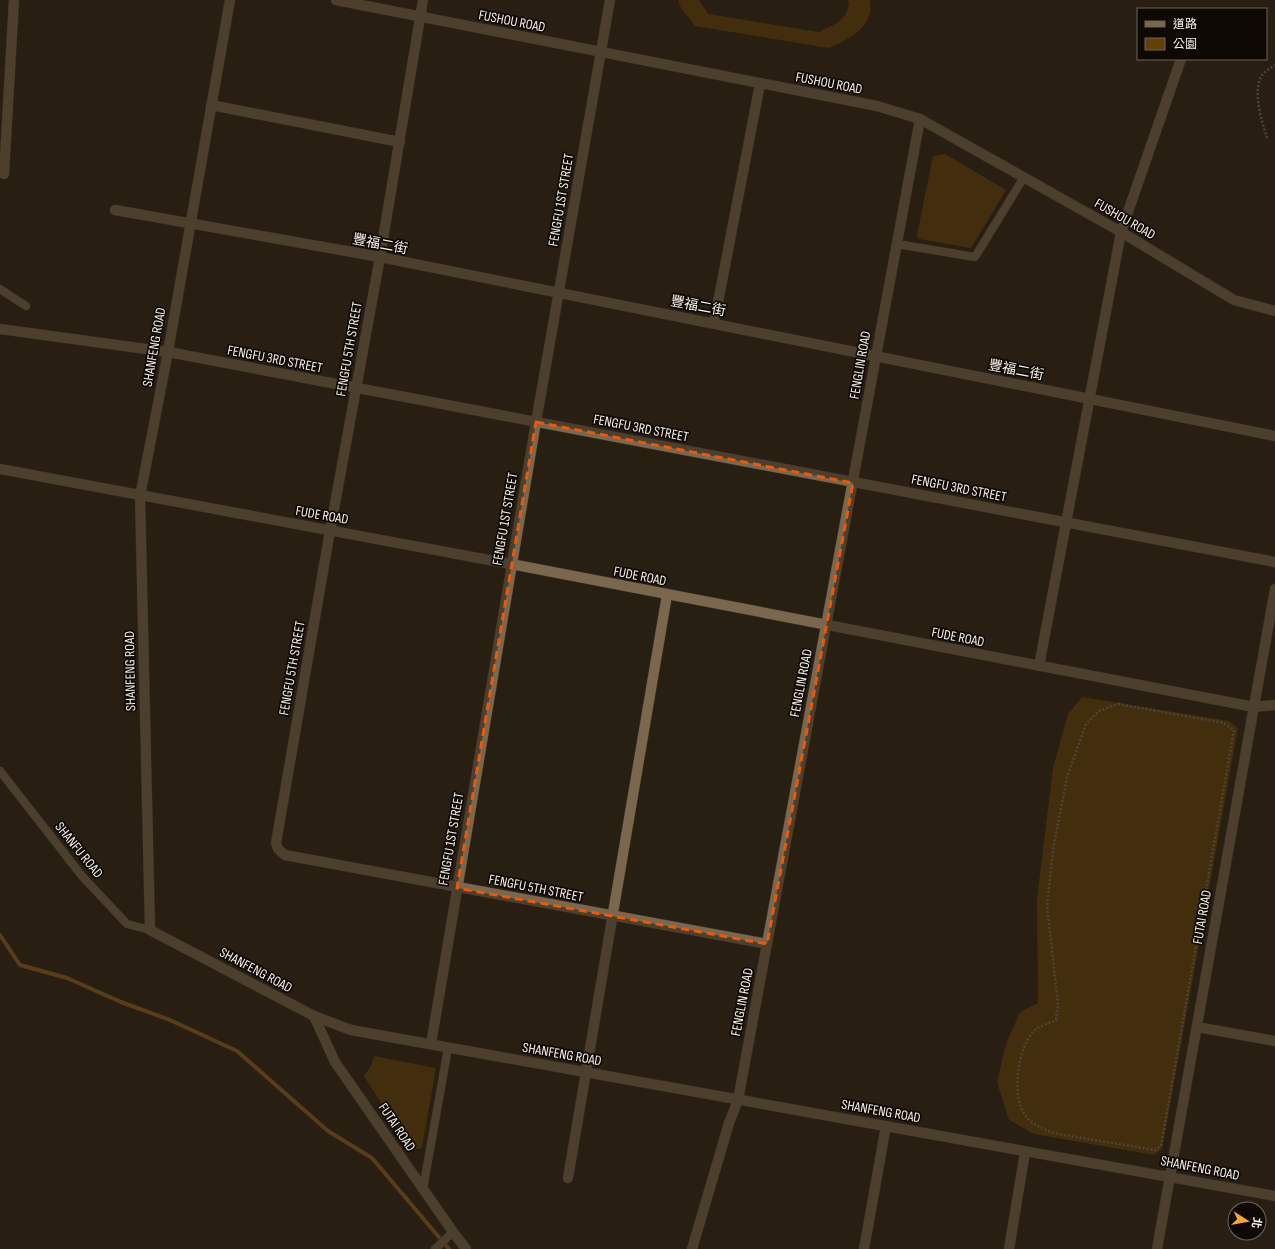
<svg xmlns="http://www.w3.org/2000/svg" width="1275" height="1249" font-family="'Sofia Sans Condensed','Noto Sans TC',sans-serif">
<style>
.green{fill:#634005}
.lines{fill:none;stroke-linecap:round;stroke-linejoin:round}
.stream{stroke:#916421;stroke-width:4}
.service-casing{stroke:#453c31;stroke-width:9}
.minor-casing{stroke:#453c31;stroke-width:11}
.path{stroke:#797166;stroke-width:2.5;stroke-dasharray:2 2;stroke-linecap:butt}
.service{stroke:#7b674e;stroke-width:8}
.minor{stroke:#7b674e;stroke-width:10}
.marked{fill:none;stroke:#e8590c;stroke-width:3;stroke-dasharray:8 5;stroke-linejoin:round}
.labels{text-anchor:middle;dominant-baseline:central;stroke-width:3.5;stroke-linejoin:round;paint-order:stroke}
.street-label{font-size:14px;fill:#f7f0e8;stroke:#0e0905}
</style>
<rect width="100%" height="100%" fill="#281f13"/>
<!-- green -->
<g class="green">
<path d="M678 0H699L708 14 819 32 839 22 846 14 849 5 848 0H870C874 27 851 38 829 48L695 26 681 8Z"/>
<path d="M945 154 1006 190 971 248 919 239 917 235 933 156Z"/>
<path d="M1082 697 1229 721 1238 728 1162 1149 1154 1155 1034 1134 1009 1120 997 1082 1006 1044 1020 1012 1038 1003 1037 899 1053 768 1068 714Z"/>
<path d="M374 1056 436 1068 422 1148 411 1150 364 1076 371 1066Z"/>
</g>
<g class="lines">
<!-- stream -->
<path class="stream" d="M0 935 20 965 67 978 121 1002 170 1020 237 1051 328 1131 372 1158 449 1249"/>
<!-- service casing -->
<g class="service-casing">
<g id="service">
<path d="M897 244 975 257 1024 177"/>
<path d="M0 289 26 306"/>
<path d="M0 771 82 876 127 924 150 930"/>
<path d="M423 1189 448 1048"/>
<path d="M435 1249 453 1232"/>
</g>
</g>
<!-- minor casing -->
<g class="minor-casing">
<g id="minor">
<path d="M230 0 168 352 140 496 150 930 314 1016 351 1030 1275 1196"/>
<path d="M336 0 877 106 920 119 1121 232 1234 300 1275 311"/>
<path d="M423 0 380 257 330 531 276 843 278 849 285 855 767 944"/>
<path d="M211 105 400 142"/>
<path d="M4 174 14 0"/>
<path d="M115 210 380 257 1275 436"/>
<path d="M714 323 760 84"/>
<path d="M0 329 168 352 1275 562"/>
<path d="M0 469 511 564 1254 707 1275 705"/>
<path d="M1039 666 1121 232 1181 59"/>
<path d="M314 1016 335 1062 453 1232 466 1249"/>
<path d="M1197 1027 1275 1041"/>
<path d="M431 1044 536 422 610 0"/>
<path d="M568 1178 667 595"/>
<path d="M692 1249 729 1123 738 1100 920 119"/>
<path d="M864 1249 886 1126"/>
<path d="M1009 1249 1025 1152"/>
<path d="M1157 1249 1275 589"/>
</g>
</g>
<!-- path -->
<g class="path">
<path d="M1267 138C1262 121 1252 92 1262 75 1265 71 1271 68 1275 65"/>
<path d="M1118 704 1224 723 1234 730 1161 1146 1155 1150 1058 1134C1047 1131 1037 1127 1028 1119 1010 1100 1017 1049 1034 1031 1039 1026 1050 1023 1056 1020L1058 1005 1047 905 1054 844 1067 777 1086 724 1099 711Z"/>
</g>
<!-- service -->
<use href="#service" class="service"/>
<!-- minor -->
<use href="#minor" class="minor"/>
</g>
<!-- marked area -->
<path d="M0 0H1275V1249H0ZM536 422 853 483 767 944 457 888Z" fill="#281f13" fill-opacity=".55" fill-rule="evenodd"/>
<path class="marked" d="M536 422 853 483 767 944 457 888Z"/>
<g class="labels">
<!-- street labels -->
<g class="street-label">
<text transform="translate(512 21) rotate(11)">FUSHOU ROAD</text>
<text transform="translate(829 83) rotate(11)">FUSHOU ROAD</text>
<text transform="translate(561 200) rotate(-80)">FENGFU 1ST STREET</text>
<text transform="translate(1125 219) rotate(30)">FUSHOU ROAD</text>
<text transform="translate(380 244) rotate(11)">豐福二街</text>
<text transform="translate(698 306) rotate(11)">豐福二街</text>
<text transform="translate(154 347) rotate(-80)">SHANFENG ROAD</text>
<text transform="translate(349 349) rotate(-80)">FENGFU 5TH STREET</text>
<text transform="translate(275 359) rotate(11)">FENGFU 3RD STREET</text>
<text transform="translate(860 365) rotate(-80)">FENGLIN ROAD</text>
<text transform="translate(1016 370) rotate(11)">豐福二街</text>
<text transform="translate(641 428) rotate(11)">FENGFU 3RD STREET</text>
<text transform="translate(959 488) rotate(11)">FENGFU 3RD STREET</text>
<text transform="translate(322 515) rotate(10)">FUDE ROAD</text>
<text transform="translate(505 519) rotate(-80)">FENGFU 1ST STREET</text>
<text transform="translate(640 576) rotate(11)">FUDE ROAD</text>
<text transform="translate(958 637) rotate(11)">FUDE ROAD</text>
<text transform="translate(292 668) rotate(-80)">FENGFU 5TH STREET</text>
<text transform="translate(130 671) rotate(-91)">SHANFENG ROAD</text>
<text transform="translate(801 683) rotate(-79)">FENGLIN ROAD</text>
<text transform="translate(451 839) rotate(-80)">FENGFU 1ST STREET</text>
<text transform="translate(79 850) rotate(51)">SHANFU ROAD</text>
<text transform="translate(536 888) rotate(11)">FENGFU 5TH STREET</text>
<text transform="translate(1202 917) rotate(-80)">FUTAI ROAD</text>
<text transform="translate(256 970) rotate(28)">SHANFENG ROAD</text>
<text transform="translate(742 1002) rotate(-79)">FENGLIN ROAD</text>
<text transform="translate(562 1054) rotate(10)">SHANFENG ROAD</text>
<text transform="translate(881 1111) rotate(10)">SHANFENG ROAD</text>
<text transform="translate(397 1127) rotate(56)">FUTAI ROAD</text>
<text transform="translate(1200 1168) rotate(11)">SHANFENG ROAD</text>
</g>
</g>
<!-- legend -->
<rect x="1137" y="8" width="130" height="52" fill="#0e0905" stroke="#6b6560"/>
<rect x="1145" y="21" width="20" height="6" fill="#7b674e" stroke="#6b6560"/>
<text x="1173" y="28" font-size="12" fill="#f7f0e8">道路</text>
<rect x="1145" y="38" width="20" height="12" fill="#634005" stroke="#6b6560"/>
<text x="1173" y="48" font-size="12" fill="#f7f0e8">公園</text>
<!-- north arrow -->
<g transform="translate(1247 1221) rotate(101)"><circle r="19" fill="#0e0905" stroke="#6b6560"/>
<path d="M0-3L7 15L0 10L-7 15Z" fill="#efa73d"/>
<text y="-6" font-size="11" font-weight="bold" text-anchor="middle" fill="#f7f0e8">北</text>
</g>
</svg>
